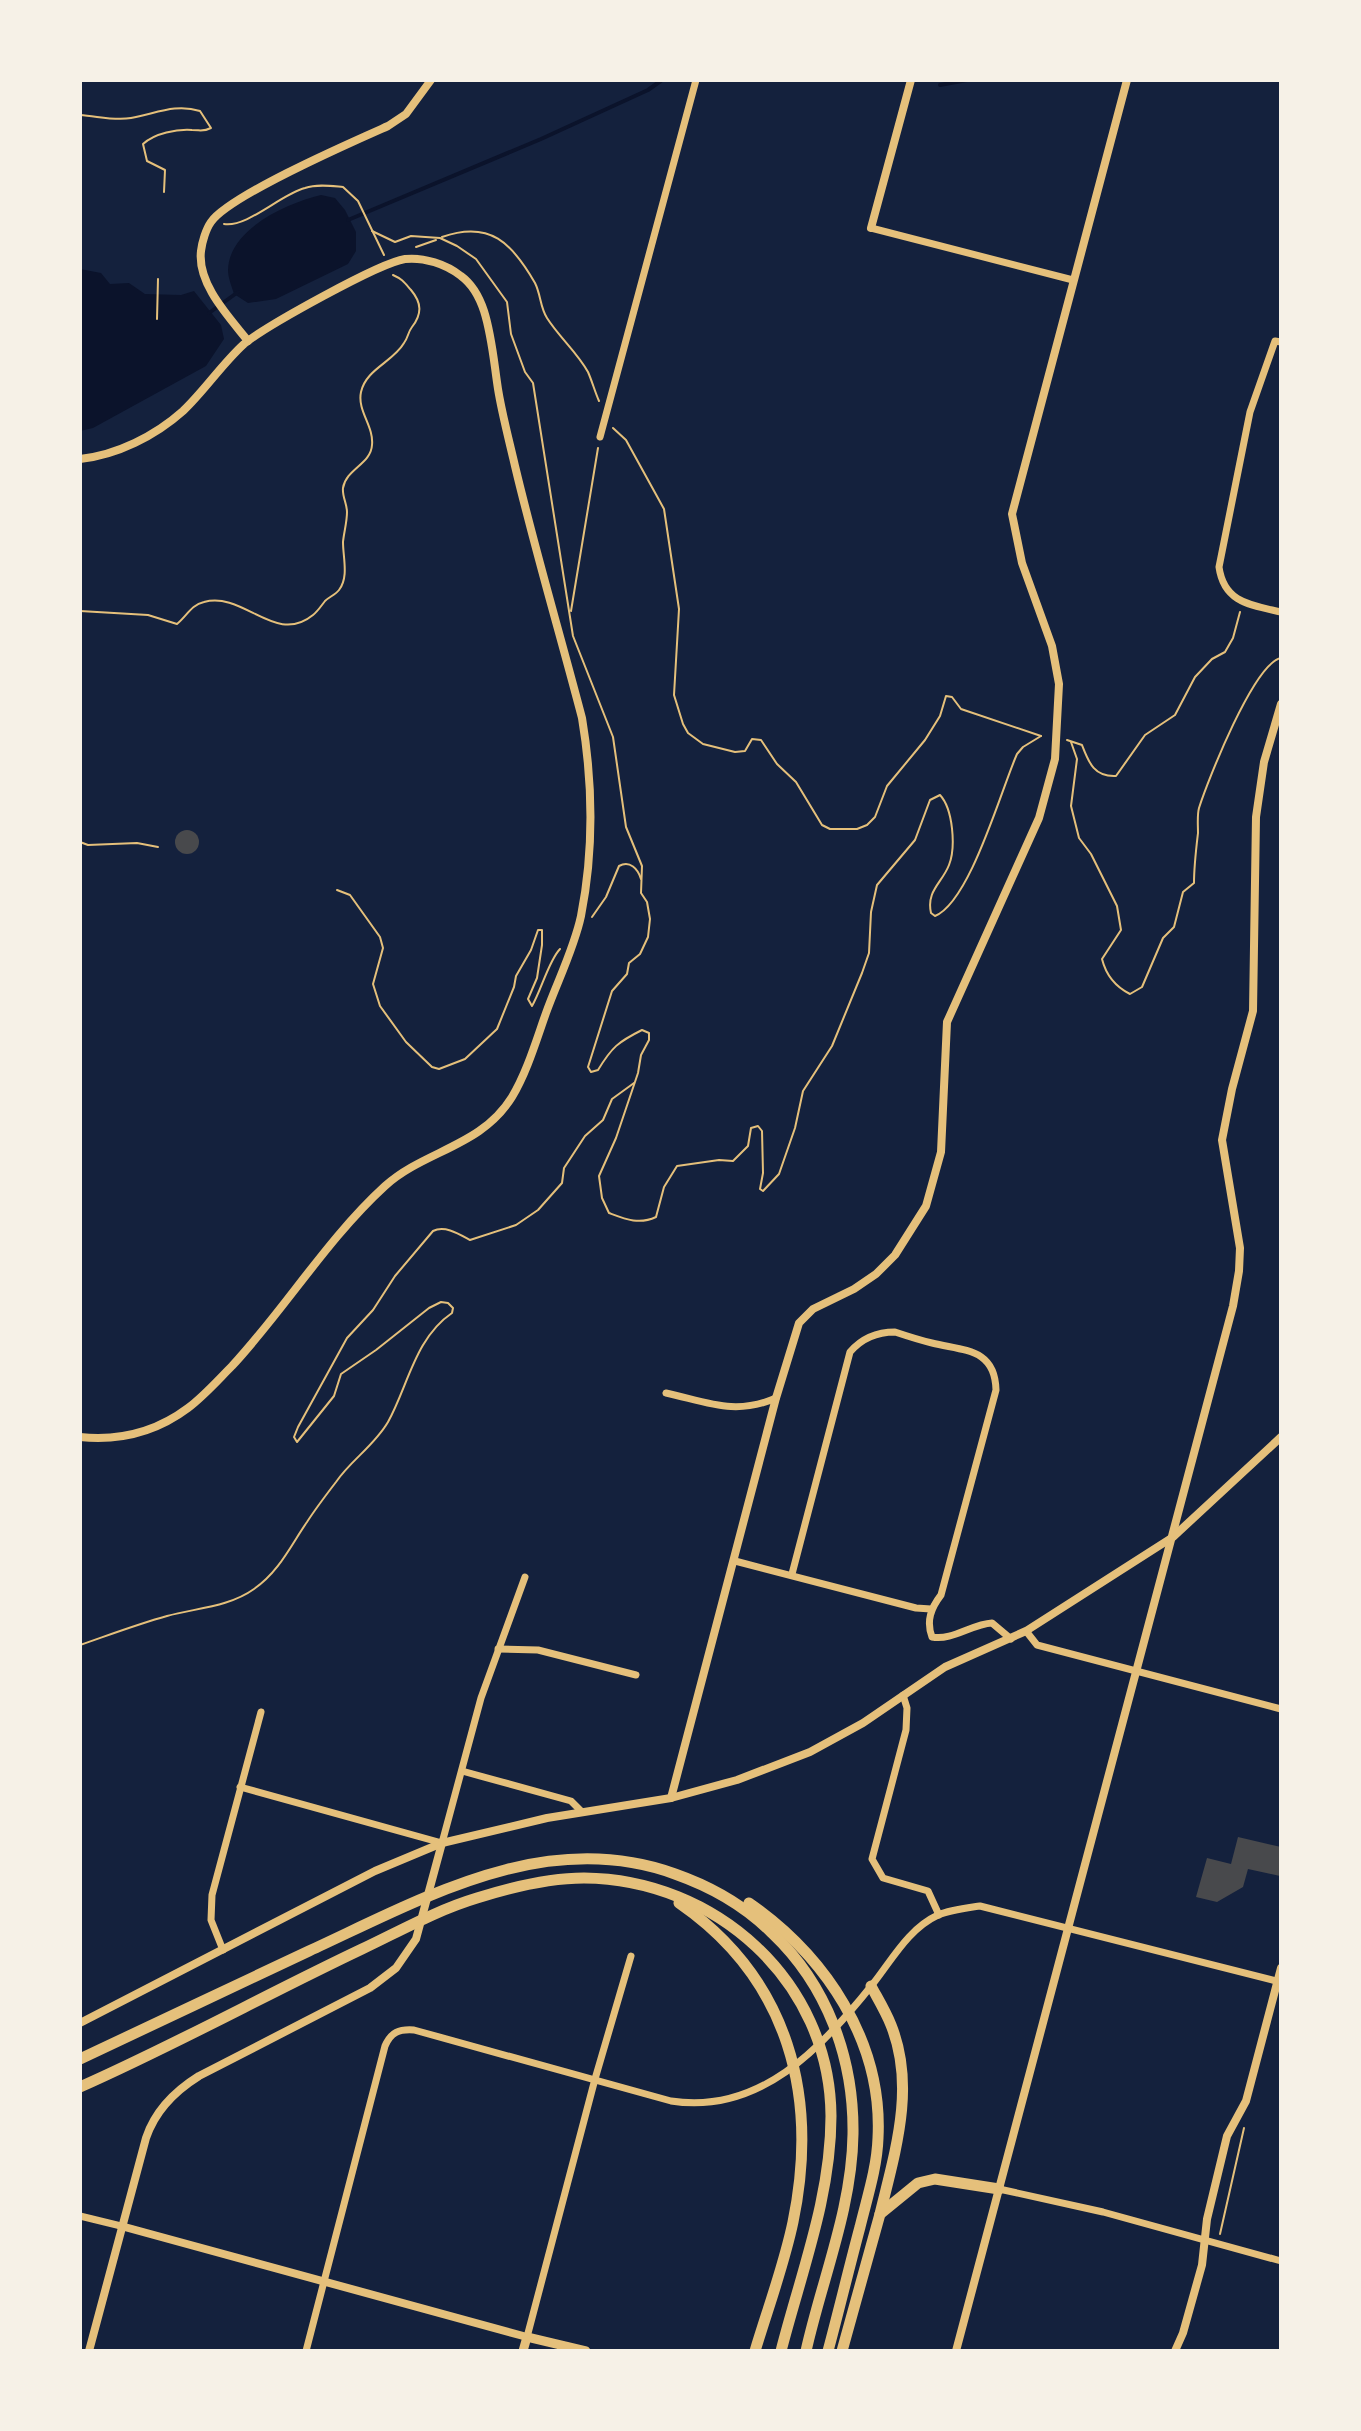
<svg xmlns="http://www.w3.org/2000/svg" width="1361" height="2431" font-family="Raleway,sans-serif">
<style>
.water{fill:#0b132b}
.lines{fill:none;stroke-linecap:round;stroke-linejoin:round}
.stream{stroke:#0b132b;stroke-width:4}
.building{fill:#48494c}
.path{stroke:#e5c07b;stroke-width:2}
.minor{stroke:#e5c07b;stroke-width:7}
.tertiary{stroke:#e5c07b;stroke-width:8}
.secondary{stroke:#e5c07b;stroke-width:9}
.trunk{stroke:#e5c07b;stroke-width:11}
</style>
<rect width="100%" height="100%" fill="#14213d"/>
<!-- water -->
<g class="water">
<path d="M321 195 335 198 345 210 356 232V251L348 264 276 299 248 303 234 294C232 287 228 278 228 270 229 229 287 203 321 195Z"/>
<path d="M80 269 101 273 110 284 129 283 145 294 181 295 194 291 221 325 224 339 206 366 93 428 80 431Z"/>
</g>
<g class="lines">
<!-- stream -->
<g class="stream">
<path d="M940 85 967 80"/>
<path d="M348 220 541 139 648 90 662 80"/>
<path d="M209 313 238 292"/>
</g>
</g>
<!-- building -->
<g class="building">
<circle cx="187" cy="842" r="12"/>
<path d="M1238 1837 1281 1847 1280 1876 1248 1869 1243 1887 1217 1902 1196 1897 1207 1858 1231 1864Z"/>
</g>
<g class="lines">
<!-- path -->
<g class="path">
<path d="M80 115C97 116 114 121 131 118 155 114 175 103 200 111L211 128C203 132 201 130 192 130 177 129 155 133 143 144L147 161 165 170 164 192"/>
<path d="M224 224C247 228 281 194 305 188 317 184 331 186 343 187L358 201 384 255"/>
<path d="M372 231 395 242 411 236 440 238 457 246 476 259 507 302 511 334 525 372 533 383 573 636 613 737 626 827 642 866 641 893 647 902 650 919 648 937 640 954 629 963 627 974 612 991 588 1067 591 1072 598 1070C612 1047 618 1042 642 1030L649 1033V1040L641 1055 638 1073 616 1138 599 1176 602 1198 609 1213C625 1219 639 1225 656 1217L664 1187 677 1166 719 1160 733 1161 748 1146 751 1128 758 1126 762 1131 763 1173 760 1189 763 1191 779 1174 795 1128 803 1091 832 1046 862 973 869 953 871 912 877 885 915 840 930 800 940 795C953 809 956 847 949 865 942 883 926 891 931 913L935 916C970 902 1001 790 1017 754L1023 747 1041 736"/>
<path d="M442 237C490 220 512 243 535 283 541 295 540 307 547 318 559 337 577 352 588 372 592 381 595 392 599 401"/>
<path d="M416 247 436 240"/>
<path d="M157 319 158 279"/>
<path d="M613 428 626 440 664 509 679 609 674 695 683 724 688 733 703 744 735 752 745 751 752 739 761 740 777 764 796 782 822 825 830 829H857L867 825 875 817 887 786 925 740 940 716 946 696 952 697 961 709 1041 736"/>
<path d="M80 611 148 615 177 624C187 616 191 605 204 602 244 591 275 646 313 615 318 611 321 606 325 601 329 597 335 595 339 590 349 577 343 558 343 542 344 532 347 522 347 512 347 504 342 496 343 488 346 469 371 464 372 445 374 426 357 411 361 392 366 369 393 362 404 343 408 338 408 332 412 327 422 314 422 303 411 290 404 282 402 279 393 275"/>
<path d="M571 611 598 448"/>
<path d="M1067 740 1082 745C1089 763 1094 777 1116 776L1145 735 1175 715 1195 677 1212 659 1225 652 1233 638 1240 612"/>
<path d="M1071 742 1077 759 1071 806 1079 838 1091 854 1117 906 1121 930 1102 959C1106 975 1116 987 1130 994L1142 987 1163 938 1174 927 1183 892 1194 883C1194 866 1196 850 1198 833 1198 825 1197 815 1199 808 1208 780 1254 663 1281 658"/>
<path d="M80 842 88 845 137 843 158 847"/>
<path d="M337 890 350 895 380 937 383 948 373 984 380 1006 406 1042 432 1067 439 1069 465 1059 497 1029 514 987 516 976 531 950 538 930H542V945L537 978 528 999 532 1006C541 991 549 960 560 949"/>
<path d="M592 917 606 897 619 866C630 860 638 869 641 879"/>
<path d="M80 1645C109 1635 138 1624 167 1616 196 1608 229 1607 254 1589 279 1572 291 1545 307 1522 316 1508 326 1495 336 1482 351 1460 374 1446 388 1422 408 1386 415 1338 452 1313L453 1308 448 1303 441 1302 429 1308 376 1350 341 1374 334 1396 297 1442 294 1437 298 1427 347 1338 373 1310 395 1276 433 1231C445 1225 459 1234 470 1240L516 1225 538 1210 562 1183 564 1168 585 1136 603 1120 612 1099 634 1083"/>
<path d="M1220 2234 1244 2128"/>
</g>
<!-- minor -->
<g class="minor">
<path d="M871 228 1073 280"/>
<path d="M1281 342 1275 341 1250 412 1219 567C1224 603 1251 605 1281 612"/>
<path d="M600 437 696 80"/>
<path d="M666 1393C707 1402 735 1416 776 1398"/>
<path d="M735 1561 916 1608 931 1609"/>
<path d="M792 1574 850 1352C862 1338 876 1332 895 1332 907 1336 919 1340 932 1343 964 1351 995 1348 996 1390L941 1595C931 1608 926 1621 932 1637 952 1641 972 1624 992 1623L1011 1639"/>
<path d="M1026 1631 1037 1645 1281 1709"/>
<path d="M498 1649 538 1650 636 1675"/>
<path d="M903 1695 907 1708 906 1730 872 1859 883 1878 928 1891 939 1915"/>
<path d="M462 1771 571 1801 582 1812"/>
<path d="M240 1787 442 1843 481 1698 525 1577"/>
<path d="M223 1950 211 1920 212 1895 261 1712"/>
<path d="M999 2189 1103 2212 1281 2261"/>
<path d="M80 2216 121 2226"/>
<path d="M527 2337 595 2079 631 1956"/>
<path d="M306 2351 385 2046C391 2032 399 2029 414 2030L671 2101C759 2115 822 2048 872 1985 892 1960 908 1929 938 1915 950 1910 967 1908 980 1906L1280 1982"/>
</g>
<!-- tertiary -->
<g class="tertiary">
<path d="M871 228 911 80"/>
<path d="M248 341C229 317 197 284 201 251 202 242 206 229 211 222 230 195 352 142 388 126L406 114 431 80"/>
<path d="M80 459C117 455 155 436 183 411 205 390 222 364 244 344 266 326 379 263 405 259 424 257 446 264 461 276 472 284 480 299 484 311 492 336 494 363 498 389 502 414 509 440 515 466 535 550 560 634 582 718 593 784 594 850 581 916 574 949 557 982 546 1013 536 1041 527 1072 512 1097 481 1147 425 1150 385 1186 327 1239 285 1309 232 1366 218 1380 204 1396 188 1408 156 1432 119 1441 80 1437"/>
<path d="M671 1798 776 1398 799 1323 813 1309 854 1289 876 1274 895 1255 926 1206 941 1152 947 1022 1039 818 1055 759 1059 684 1052 646 1022 563 1012 514 1127 80"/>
<path d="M80 2023 375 1871 442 1843 547 1818 671 1798 737 1780 810 1752 863 1723 945 1667 1026 1631 1173 1537 1281 1437"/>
<path d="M121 2226 527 2337"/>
<path d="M89 2351 146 2138C155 2111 175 2091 199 2076L370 1988 396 1968 416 1939 442 1843"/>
<path d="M956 2351 1233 1306 1239 1271 1240 1248 1222 1140 1232 1089 1253 1011 1256 817 1264 762 1281 704"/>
<path d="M1175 2351 1183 2333 1202 2265 1207 2219 1227 2136 1246 2101 1281 1968"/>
</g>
<!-- secondary -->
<path class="secondary" d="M523 2351 527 2337 586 2351"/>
<!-- trunk -->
<g class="trunk">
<path d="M679 1903C789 1979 819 2096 793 2222 784 2265 768 2308 755 2351"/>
<path d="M749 1903C825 1956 883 2041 878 2138 877 2168 867 2198 860 2227 849 2268 839 2310 828 2351"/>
<path d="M871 1986C878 1999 886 2012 891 2025 916 2087 895 2152 880 2214"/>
<path d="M80 2059C156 2023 233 1987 309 1951 424 1898 546 1827 675 1874 712 1887 744 1905 772 1933 827 1985 854 2058 853 2134 852 2209 822 2279 806 2351"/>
<path d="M80 2087C175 2045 267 1994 362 1949 400 1931 437 1910 477 1898 512 1887 548 1878 584 1878 715 1879 830 1981 831 2116 831 2197 801 2273 781 2351"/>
<path d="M842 2351 880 2214 918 2183 935 2179 999 2189"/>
</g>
</g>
<!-- border -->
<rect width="1361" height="2431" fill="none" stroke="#f6f1e7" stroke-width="164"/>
</svg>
